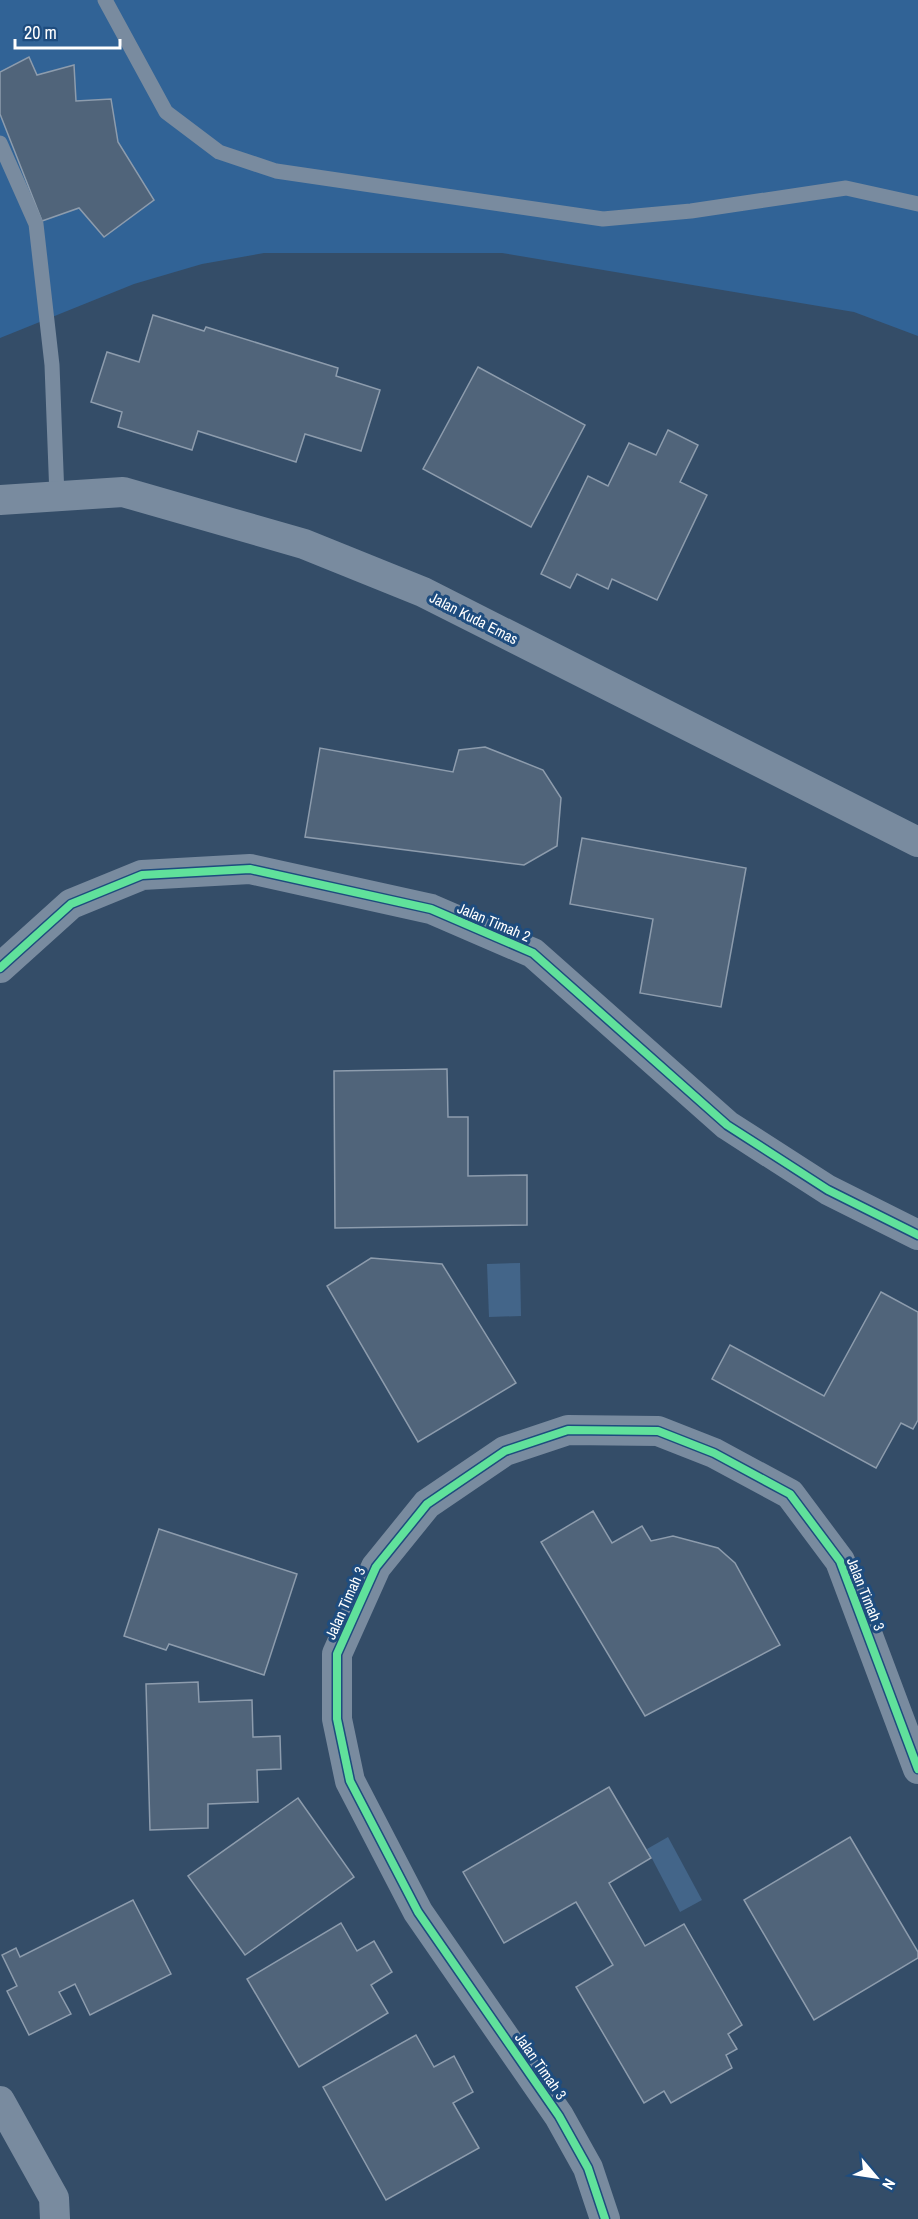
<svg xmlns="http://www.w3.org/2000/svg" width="918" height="2219" font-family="'Archivo Narrow',sans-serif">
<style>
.green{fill:#316396}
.water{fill:#436589}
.building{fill:#50647a;stroke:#8d9cad;stroke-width:1.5}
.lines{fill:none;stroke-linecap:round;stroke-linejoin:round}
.service{stroke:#798b9f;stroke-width:15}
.minor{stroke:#798b9f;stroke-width:30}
.cycleway-casing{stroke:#1e4c7e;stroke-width:11}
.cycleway{stroke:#60e19b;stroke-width:8}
.labels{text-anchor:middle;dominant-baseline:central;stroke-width:6;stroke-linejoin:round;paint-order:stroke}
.street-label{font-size:15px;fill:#fff;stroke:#1e4c7e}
</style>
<rect width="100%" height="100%" fill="#344d68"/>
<!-- green -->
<path class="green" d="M0 0H918V336L854 312 502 253H264L202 264 134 284 0 338Z"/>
<!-- water -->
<g class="water">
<path d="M520 1263 521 1316 489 1317 487 1264Z"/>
<path d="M668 1837 702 1900 680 1912 647 1849Z"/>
</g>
<!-- building -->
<g class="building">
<path d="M29 57 37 75 74 65 76 101 111 99 118 142 154 200 104 237 79 208 42 221 0 114V72Z"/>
<path d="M153 315 204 331 206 327 338 368 336 376 380 390 361 451 305 434 296 462 198 431 192 450 118 427 122 412 91 402 107 352 139 362Z"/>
<path d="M478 367 585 425 531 527 423 469Z"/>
<path d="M668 430 698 445 680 482 707 495 657 600 612 579 608 589 577 574 570 588 541 574 588 476 608 486 629 443 656 455Z"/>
<path d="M485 747 543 770 561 798 557 846 524 865 305 837 320 748 453 772 459 750Z"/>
<path d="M582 838 746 868 721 1007 640 993 653 919 570 904Z"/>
<path d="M447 1069 448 1117H468V1176L527 1175V1225L335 1228 334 1071Z"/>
<path d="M371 1258 442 1264 516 1383 418 1442 327 1286Z"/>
<path d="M881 1292 918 1312V1420L913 1429 901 1423 876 1468 712 1379 730 1345 824 1396Z"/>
<path d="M593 1511 612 1543 642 1526 651 1541 673 1536 718 1548 735 1563 780 1645 645 1716 541 1542Z"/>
<path d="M159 1529 297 1574 264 1675 169 1644 166 1650 124 1636Z"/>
<path d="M198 1682 199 1702 252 1700 253 1737 280 1736 281 1769 257 1770 258 1802 208 1804V1828L150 1830 146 1684Z"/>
<path d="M609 1787 651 1858 609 1883 645 1946 684 1924 742 2025 728 2034 737 2049 726 2055 732 2068 671 2103 664 2091 644 2103 576 1987 613 1965 576 1902 504 1943 463 1872Z"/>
<path d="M298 1798 354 1877 245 1955 188 1876Z"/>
<path d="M850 1837 918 1952V1958L814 2020 744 1900Z"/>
<path d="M133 1900 171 1974 90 2015 75 1984 59 1992 71 2014 29 2035 7 1991 17 1986 2 1955 16 1948 20 1957Z"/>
<path d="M341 1923 357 1951 374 1941 392 1972 371 1985 388 2013 299 2067 247 1979Z"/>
<path d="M416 2035 434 2067 454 2056 473 2092 453 2103 479 2148 386 2200 323 2087Z"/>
</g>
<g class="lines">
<!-- service -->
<g class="service">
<path d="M105 0 166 112 219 152 276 171 603 219 691 211 846 188 918 204"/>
<path d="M0 143 36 224 52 365 57 497"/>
</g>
<!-- minor -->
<g class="minor">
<path d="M0 500 123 492 304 544 423 592 918 842"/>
<path d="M0 968 71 904 142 875 250 869 431 909 533 953 727 1125 828 1190 918 1235"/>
<path d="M0 2101 54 2198 55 2219"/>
<path d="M605 2219 588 2168 559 2116 418 1912 350 1781 337 1719V1654L376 1567 427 1504 505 1451 568 1430 658 1431 714 1453 790 1494 840 1561 918 1769"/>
</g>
<!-- cycleway casing -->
<g class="cycleway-casing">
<g id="cycleway">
<path d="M0 968 71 904 142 875 250 869 431 909 533 953 727 1125 828 1190 918 1235"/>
<path d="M605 2219 588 2168 559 2116 418 1912 350 1781 337 1719V1654L376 1567 427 1504 505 1451 568 1430 658 1431 714 1453 790 1494 840 1561 918 1769"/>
</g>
</g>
<!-- cycleway -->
<use href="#cycleway" class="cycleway"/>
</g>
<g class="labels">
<!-- street labels -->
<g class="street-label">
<text transform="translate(474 618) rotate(27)">Jalan Kuda Emas</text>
<text transform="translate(494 922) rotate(23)">Jalan Timah 2</text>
<text transform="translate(866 1594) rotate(68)">Jalan Timah 3</text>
<text transform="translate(345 1603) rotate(-66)">Jalan Timah 3</text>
<text transform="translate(541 2066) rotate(55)">Jalan Timah 3</text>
</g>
</g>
<!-- north arrow -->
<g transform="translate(876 2177) rotate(119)" stroke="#1e4c7e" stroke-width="4.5" paint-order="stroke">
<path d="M0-4.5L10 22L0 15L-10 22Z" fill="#ffffff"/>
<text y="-9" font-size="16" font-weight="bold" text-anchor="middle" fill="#ffffff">N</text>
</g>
<!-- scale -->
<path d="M15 39v9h105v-9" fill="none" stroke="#ffffff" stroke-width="3"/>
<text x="24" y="39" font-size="18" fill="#ffffff" stroke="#1e4c7e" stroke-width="4.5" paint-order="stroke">20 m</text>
</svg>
